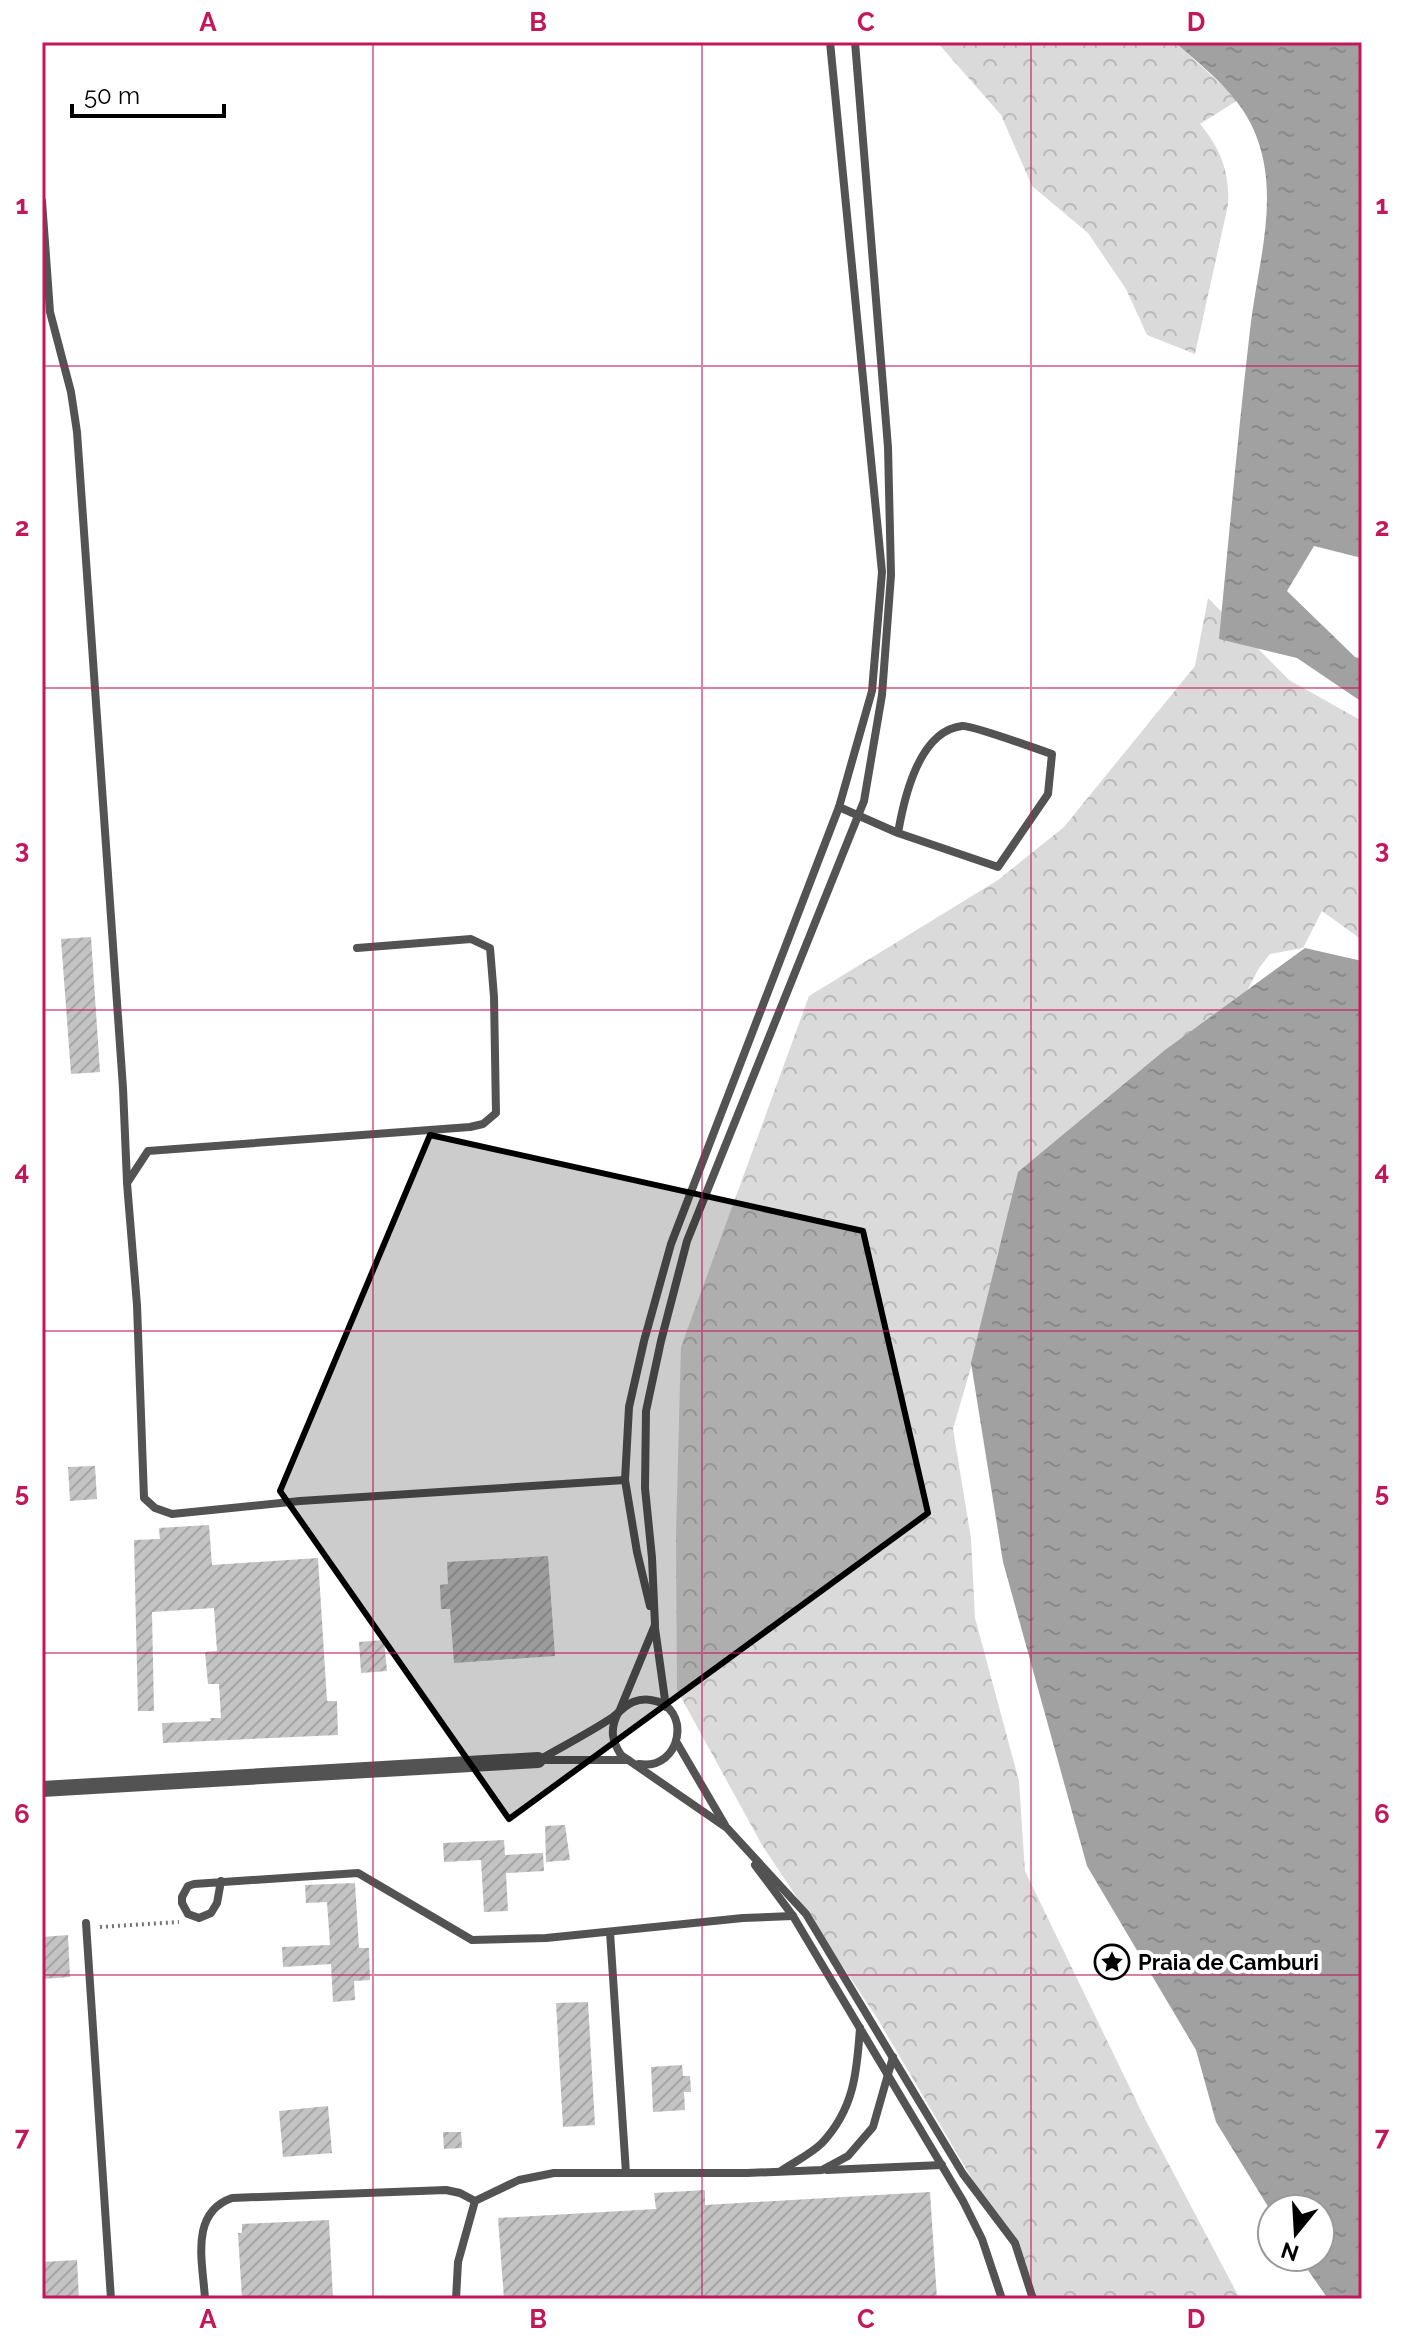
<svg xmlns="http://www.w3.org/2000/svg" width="1404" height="2341" font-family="Raleway,sans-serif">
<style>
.forest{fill:url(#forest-crowns)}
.water{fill:url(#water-ripples)}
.building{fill:url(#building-hatch)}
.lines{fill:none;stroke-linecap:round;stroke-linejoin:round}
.path{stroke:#757575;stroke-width:4;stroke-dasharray:2 4;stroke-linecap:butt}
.lane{stroke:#535353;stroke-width:8}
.street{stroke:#535353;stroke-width:16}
.marked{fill:#000;fill-opacity:0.2;stroke:#000;stroke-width:6;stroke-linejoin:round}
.grid{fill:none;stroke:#c2185b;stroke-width:2;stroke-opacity:0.55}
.labels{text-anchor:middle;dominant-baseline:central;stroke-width:8;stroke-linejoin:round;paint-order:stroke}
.poi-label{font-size:22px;font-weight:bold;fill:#000;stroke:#fff;text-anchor:start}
.neatline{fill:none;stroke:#c2185b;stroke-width:3}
.grid-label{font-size:26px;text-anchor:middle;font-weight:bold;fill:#c2185b}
</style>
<defs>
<pattern id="forest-crowns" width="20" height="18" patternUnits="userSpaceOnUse" patternTransform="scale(2)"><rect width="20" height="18" fill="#dadada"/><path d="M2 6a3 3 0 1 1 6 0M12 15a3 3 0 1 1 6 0" fill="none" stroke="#b9b9b9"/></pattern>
<pattern id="water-ripples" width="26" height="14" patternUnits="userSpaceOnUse" patternTransform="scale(2)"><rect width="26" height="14" fill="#a1a1a1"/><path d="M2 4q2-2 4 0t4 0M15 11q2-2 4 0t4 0" fill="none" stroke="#898989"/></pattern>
<pattern id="building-hatch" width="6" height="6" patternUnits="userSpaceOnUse" patternTransform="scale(2)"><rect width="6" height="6" fill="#c3c3c3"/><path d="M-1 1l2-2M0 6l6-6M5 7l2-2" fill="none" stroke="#a6a6a6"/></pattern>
</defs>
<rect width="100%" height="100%" fill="#fff"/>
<!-- forest -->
<g class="forest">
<path d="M937 42H1175L1238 100 1200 124C1221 149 1230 173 1228 205L1195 354 1147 335 1126 289 1088 233 1032 186 1001 115Z"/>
<path d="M1208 598 1289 680 1362 721V940L1322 911 1303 948 1270 954 1259 968 1238 1008 1035 1183 998 1252 978 1343 953 1429 971 1538 975 1618 1019 1781 1025 1871 1145 2119 1240 2299H1037L1017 2255 877 2018 762 1845 677 1690 676 1535 681 1347 809 996 998 880 1064 827 1195 666Z"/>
</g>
<!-- water -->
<g class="water">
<path d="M1175 42H1362V558L1314 546 1287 591 1355 657 1362 659V702L1297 658 1219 639C1229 536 1238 433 1250 330 1257 266 1280 200 1257 138 1242 96 1207 71 1175 42Z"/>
<path d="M1305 948 1362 961V2299H1328L1299 2257H1320V2209H1272V2213L1216 2122 1196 2050 1087 1866 1003 1562 971 1363 1018 1172 1165 1050Z"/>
</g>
<!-- building -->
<g class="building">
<path d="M91 937 100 1072 71 1074 61 939Z"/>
<path d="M95 1466 97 1499 70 1501 68 1467Z"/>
<path d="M209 1525 212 1565 318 1558 327 1701H337L338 1735 163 1743 162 1723 211 1721 210 1718H221L219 1684H208L205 1652 217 1651 214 1608 152 1612 154 1711H138L134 1540 160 1539 159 1528Z"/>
<path d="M548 1556 555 1656 454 1663 450 1609H441L440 1585 448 1584 447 1562Z"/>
<path d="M384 1640 387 1671 361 1673 359 1642Z"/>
<path d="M565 1825 570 1860 546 1862 545 1826Z"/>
<path d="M504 1840 505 1855 543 1853 544 1871 506 1873 508 1911 484 1912 481 1860 444 1862 443 1843Z"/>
<path d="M355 1883 359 1948H369L370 1980 354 1981 355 2000 333 2002 331 1964 283 1967 282 1947 330 1945 327 1902 306 1903 305 1885Z"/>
<path d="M68 1935 70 1977 42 1979V1937Z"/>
<path d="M588 2002 595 2125 563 2127 556 2003Z"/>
<path d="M682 2065 683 2076H690L691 2092H684L685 2110 653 2112 651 2067Z"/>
<path d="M328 2106 332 2153 283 2157 279 2111Z"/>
<path d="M443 2132H461L462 2148 444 2149Z"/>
<path d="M705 2190V2205L930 2192 937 2299H504L498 2218 656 2209 654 2193Z"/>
<path d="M329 2220 333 2299H242L238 2233H242V2224Z"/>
<path d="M77 2260 79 2299H42V2262Z"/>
</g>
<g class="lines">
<!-- path -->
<path class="path" d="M100 1927 179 1922"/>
<!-- lane -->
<g class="lane">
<path d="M42 201 50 312 71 392 77 432 123 1088 127 1182"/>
<path d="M839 807 898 833 998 867 1048 794 1052 754C1037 749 972 725 962 726 919 731 904 798 898 833"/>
<path d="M357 948 471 939 490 948 494 997 496 1113 483 1124 470 1127 148 1151 127 1183 137 1305 144 1498 155 1508 172 1514 300 1501 625 1480"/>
<path d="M650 1606 637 1552 625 1480 629 1407 644 1341 671 1244 839 807 872 691 882 572 830 42"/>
<path d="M655 1628 666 1707"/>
<path d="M619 1712 655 1625 652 1558 645 1488 646 1411 661 1341 687 1241 864 801 882 695 891 575 888 447 855 42"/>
<path d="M617 1715C610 1730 612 1741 621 1755L727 1828 806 1914 963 2174 1015 2243 1033 2299"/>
<path d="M677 1743 725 1825"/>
<path d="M539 1760C563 1746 589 1733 613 1717 620 1712 625 1705 633 1702 638 1700 645 1699 651 1700 693 1706 682 1771 639 1764"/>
<path d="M539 1760H628"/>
<path d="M755 1865 793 1916 963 2201 982 2239 1002 2299"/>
<path d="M221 1881 217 1903 211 1913 199 1918 188 1914 182 1903V1897L188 1886 194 1884 358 1873 472 1940 546 1938 743 1918 793 1916"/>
<path d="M86 1923 111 2299"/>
<path d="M610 1932 626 2173"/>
<path d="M827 2170 942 2165"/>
<path d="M781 2171C794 2162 811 2154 822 2143 854 2109 857 2072 860 2028"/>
<path d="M205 2299C203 2263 189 2213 232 2198L446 2190 460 2193 475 2201"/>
<path d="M456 2299 458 2262 475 2201 519 2180 554 2173H747L822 2170 848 2156 873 2127 893 2057"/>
</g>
<!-- street -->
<path class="street" d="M42 1789 538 1760"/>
</g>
<!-- marked area -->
<path class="marked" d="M430 1135 863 1231 928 1513 509 1819 280 1491Z"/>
<!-- grid -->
<path class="grid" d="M373 42V2299M702 42V2299M1031 42V2299M42 366H1362M42 688H1362M42 1010H1362M42 1331H1362M42 1653H1362M42 1975H1362"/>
<!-- icons -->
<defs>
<g id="sight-ring" transform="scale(1.8)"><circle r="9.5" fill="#fff" stroke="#000" stroke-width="1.5"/><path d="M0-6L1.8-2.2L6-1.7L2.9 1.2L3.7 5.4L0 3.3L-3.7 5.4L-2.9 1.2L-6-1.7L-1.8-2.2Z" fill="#000"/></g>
</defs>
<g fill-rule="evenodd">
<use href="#sight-ring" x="1112" y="1962"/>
</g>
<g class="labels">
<!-- poi labels -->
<g class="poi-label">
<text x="1138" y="1962">Praia de Camburi</text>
</g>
</g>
<!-- border -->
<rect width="1404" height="2341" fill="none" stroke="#ffffff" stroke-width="88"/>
<!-- north arrow -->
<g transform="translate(1296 2233) rotate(198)"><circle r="38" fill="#ffffff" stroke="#999999" stroke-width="2"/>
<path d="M0-6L14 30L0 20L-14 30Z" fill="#000000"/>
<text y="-12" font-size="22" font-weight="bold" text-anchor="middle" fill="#000000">N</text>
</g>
<!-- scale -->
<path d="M72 104v12h152v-12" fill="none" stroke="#000000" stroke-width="4"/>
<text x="84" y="104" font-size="24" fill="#000000" stroke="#ffffff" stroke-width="6" paint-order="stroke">50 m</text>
<rect x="44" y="44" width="1316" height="2253" class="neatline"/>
<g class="grid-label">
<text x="208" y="31">A</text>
<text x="538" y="31">B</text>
<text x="866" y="31">C</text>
<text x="1196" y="31">D</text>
<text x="22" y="214">1</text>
<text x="1382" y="214">1</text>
<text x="22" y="536">2</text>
<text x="1382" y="536">2</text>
<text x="22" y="858">3</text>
<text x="1382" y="858">3</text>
<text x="22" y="1180">4</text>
<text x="1382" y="1180">4</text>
<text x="22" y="1501">5</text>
<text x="1382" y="1501">5</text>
<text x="22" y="1823">6</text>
<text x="1382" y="1823">6</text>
<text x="22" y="2145">7</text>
<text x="1382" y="2145">7</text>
<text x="208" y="2328">A</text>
<text x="538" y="2328">B</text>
<text x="866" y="2328">C</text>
<text x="1196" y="2328">D</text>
</g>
</svg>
